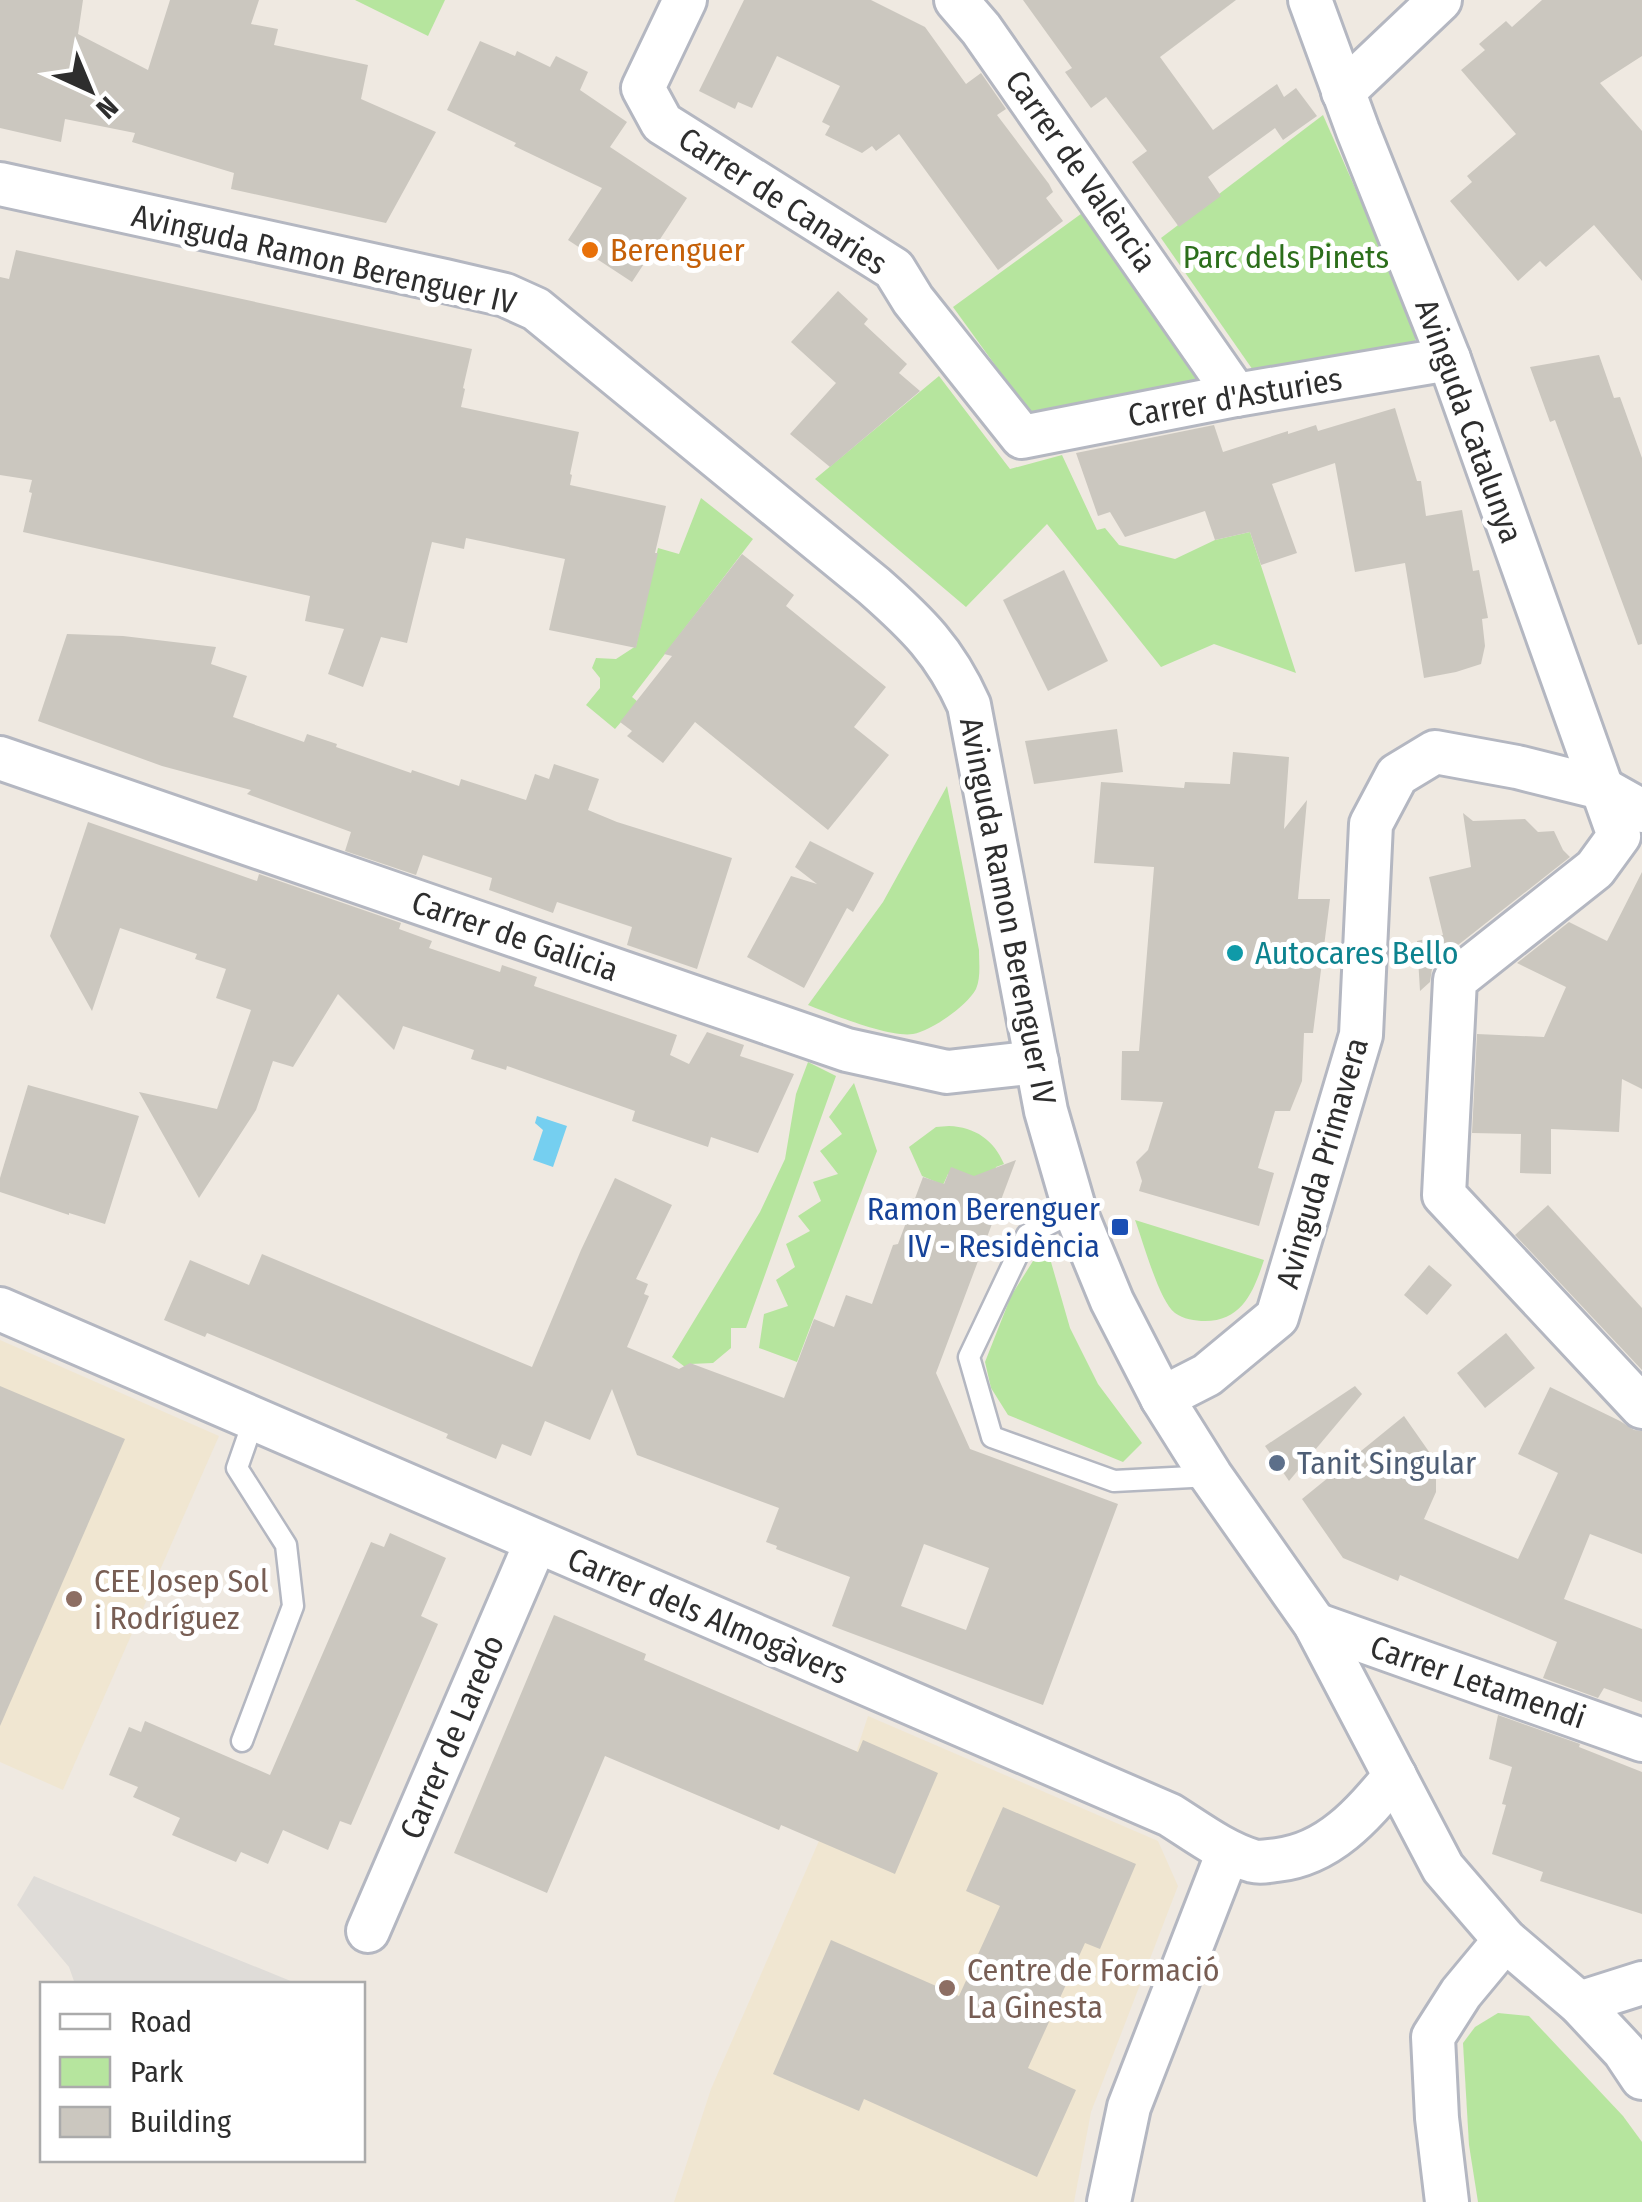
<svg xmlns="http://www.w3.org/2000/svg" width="1642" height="2202" font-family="'Fira Sans Condensed',sans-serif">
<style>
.education{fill:#f0e6d1}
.green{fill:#b6e59e}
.plaza{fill:#dfdcd8}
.water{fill:#75cff0}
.building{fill:#cbc7bf;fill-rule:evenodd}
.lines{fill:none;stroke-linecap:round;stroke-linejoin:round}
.lane-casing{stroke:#b4b7c1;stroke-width:25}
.street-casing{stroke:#b4b7c1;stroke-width:48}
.lane{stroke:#fff;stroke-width:20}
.street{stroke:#fff;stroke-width:42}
.food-dot{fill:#e8710a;stroke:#fff;stroke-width:4}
.culture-dot{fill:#0f9aa8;stroke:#fff;stroke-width:4}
.transit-dot{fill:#1a4fb4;stroke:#fff;stroke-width:4}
.service-dot{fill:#5c6f8a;stroke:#fff;stroke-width:4}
.education-dot{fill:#8d6e63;stroke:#fff;stroke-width:4}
.labels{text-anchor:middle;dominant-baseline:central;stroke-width:10;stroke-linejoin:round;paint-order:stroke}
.street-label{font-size:32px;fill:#2e2e2e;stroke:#fff}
.food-label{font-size:32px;fill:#c56008;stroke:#fff;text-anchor:start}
.park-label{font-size:32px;fill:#2c6e1b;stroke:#fff}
.culture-label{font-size:32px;fill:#0d838f;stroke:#fff;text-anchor:start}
.transit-label{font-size:32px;fill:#164399;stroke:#fff;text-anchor:end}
.service-label{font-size:32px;fill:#4e5e75;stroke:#fff;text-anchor:start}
.education-label{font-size:32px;fill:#785e54;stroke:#fff;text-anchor:start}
</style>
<rect width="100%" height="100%" fill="#efe9e1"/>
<!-- education -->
<g class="education">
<path d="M0 1340 219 1436 63 1790 0 1762Z"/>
<path d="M868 1716 1158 1841 1178 1886 1091 2112 1074 2202H674L711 2089 852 1765Z"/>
</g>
<!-- green -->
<g class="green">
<path d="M355 0H445L428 36Z"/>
<path d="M1323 115 1417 329 1415 341 1406 350 1255 373 1161 238Z"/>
<path d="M1085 211 1207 378 1029 412 953 307Z"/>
<path d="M939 376 1010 469 1062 455 1097 530 1105 528 1119 545 1175 559 1215 540 1250 532 1296 673 1214 644 1161 667 1047 524 966 607 815 479Z"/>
<path d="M701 498 753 539 632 697 638 702 615 729 586 705 600 688V678L592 668 596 658 616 659 636 646 658 548 679 554Z"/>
<path d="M947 786 979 950C979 962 981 978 976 989 967 1006 931 1031 913 1034 890 1038 831 1014 808 1005L883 902Z"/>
<path d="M808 1062 836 1076 746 1328H731V1348L713 1363 690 1364 685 1367 672 1357 760 1212 785 1159 796 1094Z"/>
<path d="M854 1083 877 1151 797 1362 759 1348 764 1314 788 1306 776 1280 795 1267 786 1244 810 1231 798 1216 821 1201 813 1182 838 1174 820 1151 842 1134 829 1117Z"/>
<path d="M949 1126C975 1127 994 1140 1004 1164L996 1167 994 1176 997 1180 948 1174 943 1185 922 1176 909 1147 936 1127Z"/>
<path d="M1135 1220 1264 1260C1254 1290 1243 1321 1205 1321 1195 1321 1183 1319 1175 1313 1159 1301 1143 1241 1135 1220Z"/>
<path d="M1049 1255 1070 1328 1098 1384 1142 1443 1123 1462 1008 1415 991 1388 985 1362 1011 1296 1033 1261Z"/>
<path d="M1498 2013 1529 2016 1623 2116 1642 2142V2202H1478L1469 2145 1463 2043 1475 2027Z"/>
</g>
<!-- plaza -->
<path class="plaza" d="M34 1876 55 1885 298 1984H75L69 1967 17 1905Z"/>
<!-- water -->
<path class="water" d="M537 1116 567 1126 553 1167 533 1160 543 1130 535 1123Z"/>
<!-- building -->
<g class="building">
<path d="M0 0H83L78 34 148 70 170 0H259L251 24 278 29 274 45 368 65 361 99 436 132 386 223 231 189 234 173 132 142 135 133 65 119 61 142 0 128Z"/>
<path d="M744 0H871L925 27 966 84 981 73 1006 109 997 115 1049 184 1053 192 1046 198 1063 221 998 270 899 134 876 151 872 146 862 153 825 135 830 126 822 122 840 86 777 56 752 108 738 102 735 109 699 91Z"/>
<path d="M1023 0H1236L1160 57 1213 130 1277 84 1284 97 1296 88 1317 116 1283 140 1275 128 1208 177 1221 196 1179 227 1132 162 1147 151 1106 97 1091 108 1065 72 1072 68Z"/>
<path d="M1542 0H1642V56L1600 83 1642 131V281L1594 225 1546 267 1540 261 1518 281 1450 201 1472 182 1467 176 1516 134 1461 70 1485 50 1479 44 1506 21 1512 27Z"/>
<path d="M480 41 515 56 517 51 550 67 556 56 588 72 580 90 627 122 610 147 687 198 632 282 568 240 602 188 514 146 516 143 447 110Z"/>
<path d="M16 250 472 349 463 388 465 389 461 407 579 432 570 474 572 475 570 485 666 506 655 553H658L636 648 549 630 565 559 466 538 464 549 432 542 407 643 381 637 363 687 328 674 344 629 305 621 310 596 23 532 32 493 29 492 32 480 0 475V277L9 279Z"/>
<path d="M838 291 868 319 864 324 907 364 899 373 920 391 830 467 790 434 836 383 791 342Z"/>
<path d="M1599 355 1614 398 1620 397 1642 458V644L1638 645 1555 420 1550 422 1530 367Z"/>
<path d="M1395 408 1417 481H1421L1426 516 1462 510 1473 571 1479 570 1488 618 1482 619 1485 646 1481 664 1456 672 1424 678 1405 563 1355 572 1335 463 1272 484 1297 553 1261 565 1250 532 1215 540 1205 511 1125 537 1110 512 1098 516 1076 453 1214 425 1223 452 1288 431V434L1316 425 1318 431Z"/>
<path d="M742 554 794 595 786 606 886 687 854 727 889 755 828 830 695 722 663 763 627 736 632 731 620 722 672 656 664 654Z"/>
<path d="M1064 570 1108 661 1048 691 1003 600Z"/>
<path d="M67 634 123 636 216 647 211 664 247 676 233 717 304 742 307 734 337 744 336 747 411 773 412 770 459 786 461 779 526 800 535 774 549 779 554 764 599 779 588 810 617 822 732 858 697 969 627 945 632 927 557 902 553 913 489 890 492 878 423 855 416 875 345 851 351 832 247 794 251 790 162 766 38 721Z"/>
<path d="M1117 729 1123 772 1034 784 1025 741Z"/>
<path d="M1233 752 1289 757 1284 829 1307 800 1298 899H1330L1313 1033H1304L1302 1081 1290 1111H1275L1258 1168 1274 1173 1259 1226 1139 1191 1142 1181 1136 1162 1148 1150 1163 1102 1121 1100 1122 1051H1139L1154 867 1094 863 1101 782 1184 788 1185 782 1230 784Z"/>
<path d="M1463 813 1473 821 1525 819 1538 832 1554 831 1563 850 1570 857 1439 960 1432 969 1430 982 1420 991 1417 941 1443 935 1429 877 1471 867Z"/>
<path d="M88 822 257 881 259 874 401 923 399 929 432 941 429 948 500 972 502 965 537 977 534 986 677 1035 670 1055 689 1064 707 1032 744 1045 740 1056 794 1074 758 1153 711 1137 708 1147 632 1121 635 1111 507 1066 506 1070 471 1059 474 1050 403 1026 394 1050 338 994 293 1067 273 1061 256 1110 199 1198 139 1092 217 1109 251 1010 216 998 226 969 195 959 197 954 120 928 92 1011 50 936Z"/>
<path d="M810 841 874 873 853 912 847 908 804 988 747 957 791 876 817 884 795 867Z"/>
<path d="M1642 872V1089L1622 1079 1619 1132 1551 1129V1174L1520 1173 1521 1134 1472 1133 1477 1034 1544 1037 1566 987 1517 963 1569 922 1607 941Z"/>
<path d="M28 1085 139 1116 105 1224 69 1213V1215L0 1192V1178Z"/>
<path d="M1016 1160 936 1373 970 1449 1118 1504 1043 1705 832 1626 850 1577 776 1549 777 1546 766 1542 779 1508 637 1455 612 1389 590 1440 545 1421 531 1456 502 1444 496 1459 446 1438 448 1434 268 1358 207 1333 205 1337 164 1320 190 1260 249 1285 262 1254 532 1367 581 1250 615 1178 672 1205 636 1279 648 1284 644 1294 649 1296 627 1347 679 1369 690 1363 784 1398 814 1319 834 1327 846 1295 872 1304 893 1245 898 1244 923 1177 944 1184 951 1167 974 1176ZM924 1544 989 1568 966 1630 901 1606Z"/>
<path d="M1548 1205 1642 1308V1370L1515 1235Z"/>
<path d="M1429 1265 1452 1285 1427 1315 1404 1295Z"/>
<path d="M1506 1333 1535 1368 1485 1408 1457 1373Z"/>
<path d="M0 1386 125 1439 0 1726Z"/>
<path d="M1355 1386 1362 1394 1289 1481 1265 1446Z"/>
<path d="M1550 1387 1620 1421 1634 1430 1642 1431V1554L1590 1534 1564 1599 1642 1629V1702L1604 1688 1598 1698 1543 1678 1557 1642 1400 1575 1398 1581 1343 1558 1302 1499 1404 1416 1432 1456 1436 1469V1492L1424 1519 1518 1559 1558 1473 1518 1454Z"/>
<path d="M390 1533 446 1558 421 1616 438 1624 351 1825 340 1821 328 1850 283 1830 268 1864 241 1852 236 1862 172 1835 180 1818 133 1797 138 1787 109 1775 129 1727 141 1732 145 1721 270 1775 371 1542 384 1547Z"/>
<path d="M554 1615 646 1654 644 1660 858 1752 863 1740 938 1773 895 1874 781 1825 779 1830 605 1756 547 1893 454 1853Z"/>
<path d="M1498 1715 1580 1744 1579 1747 1642 1772V1914L1540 1881 1543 1872 1492 1854 1506 1805 1502 1804 1512 1767 1489 1759Z"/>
<path d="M1003 1807 1136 1864 1100 1949 1085 1943 1028 2068 1076 2090 1037 2177 864 2099 859 2111 773 2074 831 1940 959 1996 1000 1906 966 1891Z"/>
</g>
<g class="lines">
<!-- lane casing -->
<g class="lane-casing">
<g id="lane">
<path d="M1075 1211 1027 1235 969 1357 992 1437 1114 1481 1211 1476"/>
<path d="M242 1741 293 1606 286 1545 237 1468 254 1419"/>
</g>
</g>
<!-- street casing -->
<g class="street-casing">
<g id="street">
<path d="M685 0 643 88 662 123 894 269 913 300 1022 437 1236 395 1449 359"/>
<path d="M956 0 981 29 1236 395"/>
<path d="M1310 0 1358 131 1449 359 1619 836 1595 869 1455 980 1444 1195 1642 1407"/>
<path d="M1343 92 1440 0"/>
<path d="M0 184 445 281 505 295 536 309 874 586C917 624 945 651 969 705L1046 1111 1075 1211 1112 1301 1162 1398 1211 1476 1315 1624 1443 1868 1505 1940 1579 2003 1624 2051 1642 2078"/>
<path d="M0 758 847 1050 947 1072 1037 1062"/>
<path d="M0 1309 1170 1815C1197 1832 1223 1852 1253 1861 1261 1863 1268 1861 1277 1860 1330 1854 1363 1814 1395 1776"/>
<path d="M1162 1398 1207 1375 1277 1317 1361 1035 1371 824 1397 775 1435 752 1517 767 1601 788 1642 811"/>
<path d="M1315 1624 1642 1740"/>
<path d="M368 1931 536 1542"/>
<path d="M1579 2003 1642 1983"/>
<path d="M1109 2202 1129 2107 1228 1852"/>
<path d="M1447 2202 1437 2118 1433 2037 1461 1993 1505 1940"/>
</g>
</g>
<!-- lane -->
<use href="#lane" class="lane"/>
<!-- street -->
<use href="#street" class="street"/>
</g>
<!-- markers -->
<circle class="food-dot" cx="590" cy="250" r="10"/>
<circle class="culture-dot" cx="1235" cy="953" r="10"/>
<rect class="transit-dot" x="1110" y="1217" width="20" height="20" rx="5"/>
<circle class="service-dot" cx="1277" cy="1463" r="10"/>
<g class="education-dot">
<circle cx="74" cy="1599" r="10"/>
<circle cx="947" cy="1988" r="10"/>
</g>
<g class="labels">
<!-- street labels -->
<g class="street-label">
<text transform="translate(1081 171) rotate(55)">Carrer de València</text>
<text transform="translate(783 201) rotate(33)">Carrer de Canaries</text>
<text transform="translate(324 259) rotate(13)">Avinguda Ramon Berenguer IV</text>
<text transform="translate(1235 397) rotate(-10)">Carrer d'Asturies</text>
<text transform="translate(1469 421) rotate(70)">Avinguda Catalunya</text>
<text transform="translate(1008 911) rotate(79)">Avinguda Ramon Berenguer IV</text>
<text transform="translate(515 936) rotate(19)">Carrer de Galicia</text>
<text transform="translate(1322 1163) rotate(-74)">Avinguda Primavera</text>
<text transform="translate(708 1616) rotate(23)">Carrer dels Almogàvers</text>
<text transform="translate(1478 1682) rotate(19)">Carrer Letamendi</text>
<text transform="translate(452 1737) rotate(-67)">Carrer de Laredo</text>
</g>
<!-- food labels -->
<g class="food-label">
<text x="610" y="250">Berenguer</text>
</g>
<!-- park labels -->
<g class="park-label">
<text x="1286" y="257">Parc dels Pinets</text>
</g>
<!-- culture labels -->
<g class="culture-label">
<text x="1255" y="953">Autocares Bello</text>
</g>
<!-- transit labels -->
<g class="transit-label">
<text x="1100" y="1209">Ramon Berenguer<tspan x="1100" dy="37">IV - Residència</tspan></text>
</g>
<!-- service labels -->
<g class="service-label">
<text x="1297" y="1463">Tanit Singular</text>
</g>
<!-- education labels -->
<g class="education-label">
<text x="94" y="1581">CEE Josep Sol<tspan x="94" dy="37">i Rodríguez</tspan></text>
<text x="967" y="1970">Centre de Formació<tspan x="967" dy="37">La Ginesta</tspan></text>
</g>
</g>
<!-- legend -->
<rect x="40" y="1982" width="325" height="180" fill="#ffffff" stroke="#ababab" stroke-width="2.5"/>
<rect x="60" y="2014" width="50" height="15" fill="#ffffff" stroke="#ababab" stroke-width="2.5"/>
<text x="130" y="2032" font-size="30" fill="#2e2e2e">Road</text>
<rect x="60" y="2057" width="50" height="30" fill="#b6e59e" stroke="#ababab" stroke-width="2.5"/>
<text x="130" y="2082" font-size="30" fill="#2e2e2e">Park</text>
<rect x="60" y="2107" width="50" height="30" fill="#cbc7bf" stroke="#ababab" stroke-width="2.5"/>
<text x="130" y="2132" font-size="30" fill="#2e2e2e">Building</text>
<!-- north arrow -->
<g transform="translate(90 90) rotate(136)" stroke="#ffffff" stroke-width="8" paint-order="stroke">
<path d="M0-8L18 38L0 25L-18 38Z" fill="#2e2e2e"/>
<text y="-15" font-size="28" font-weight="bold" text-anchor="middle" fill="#2e2e2e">N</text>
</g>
</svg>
